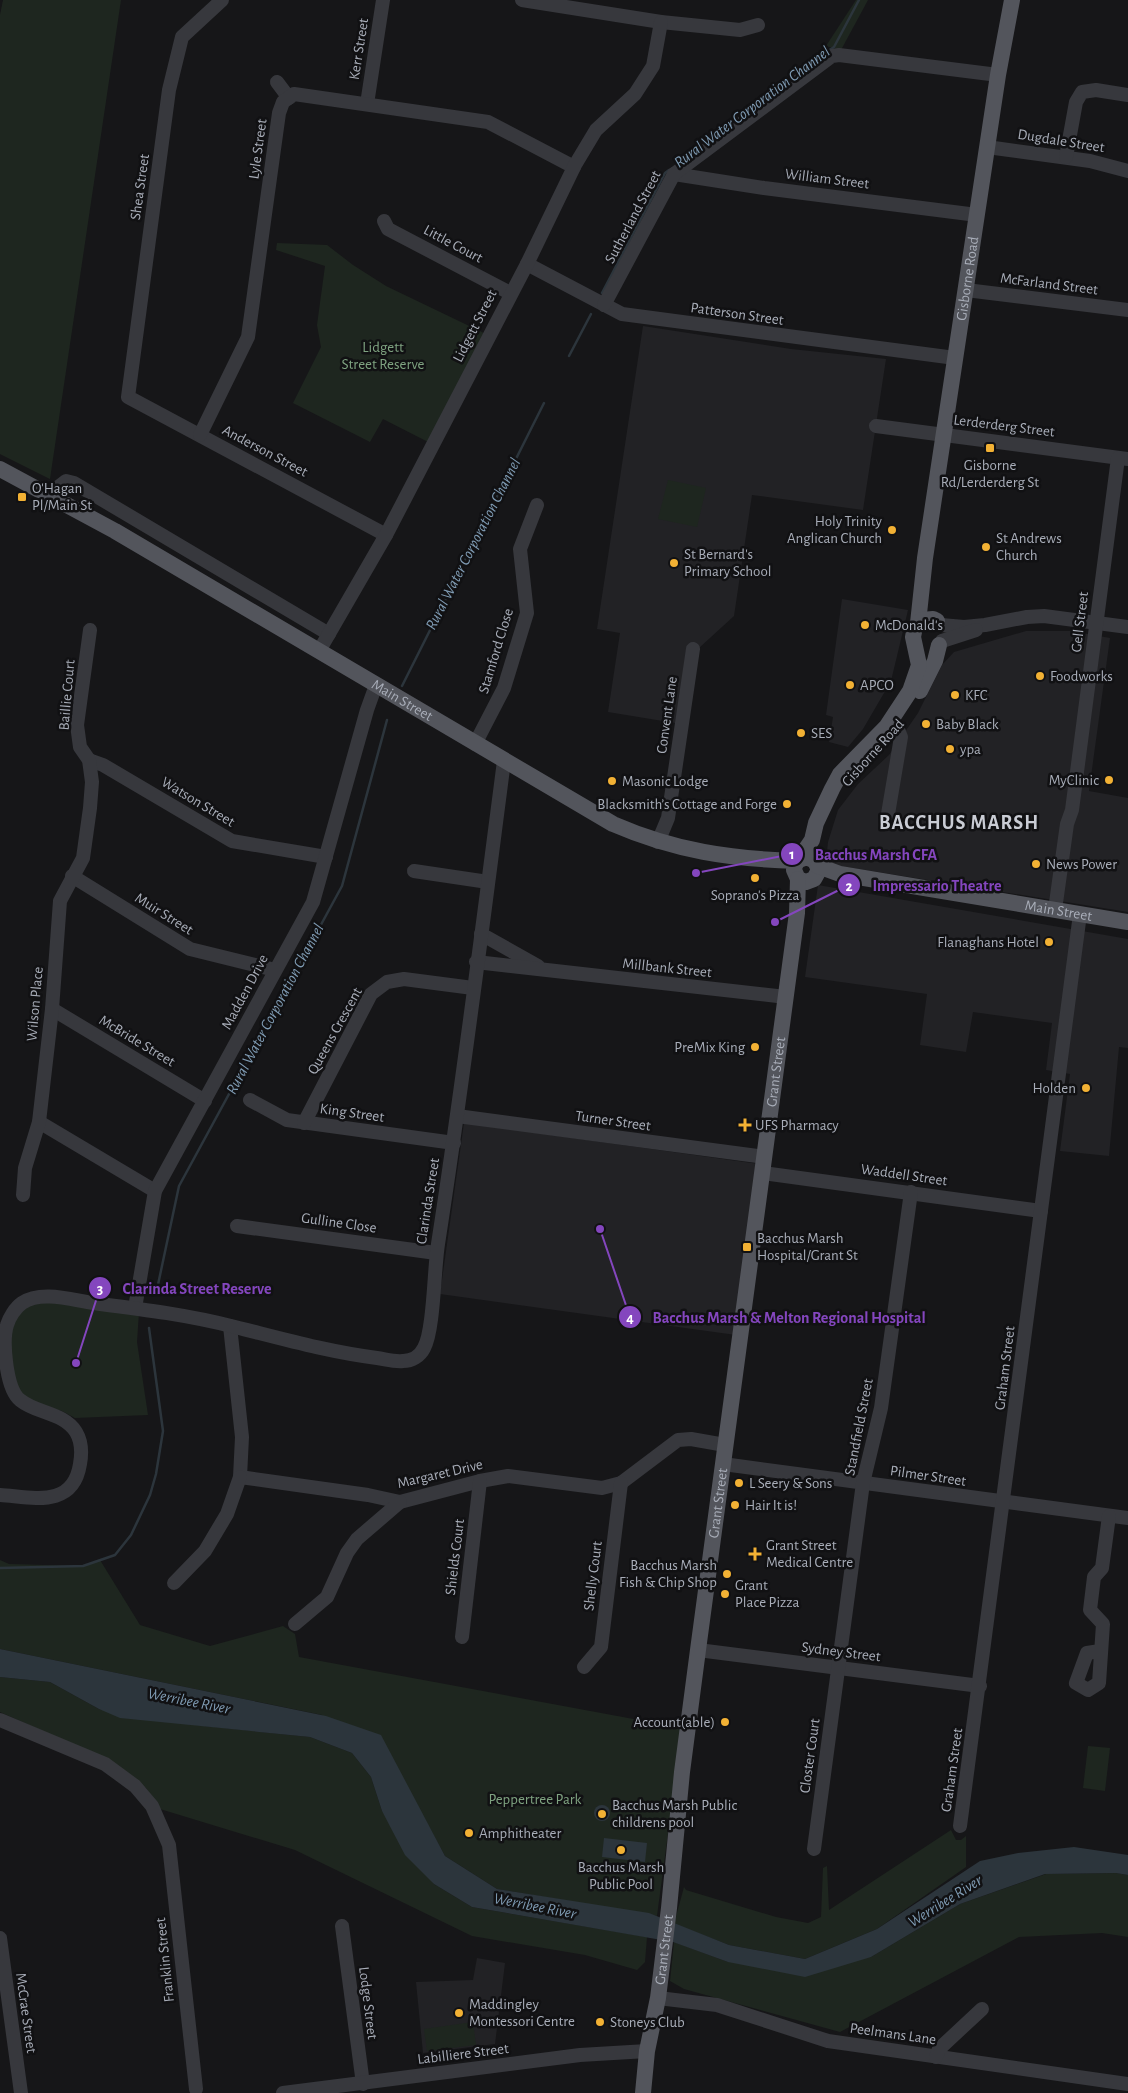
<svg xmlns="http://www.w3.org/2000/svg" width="1128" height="2093" font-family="'Alegreya Sans',sans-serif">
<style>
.built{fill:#222225}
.green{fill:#1e261f}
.water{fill:#2c353c}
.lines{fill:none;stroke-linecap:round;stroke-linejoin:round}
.stream{stroke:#2c353c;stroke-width:2.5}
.minor{stroke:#37383d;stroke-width:14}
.major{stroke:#53555c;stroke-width:16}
.poi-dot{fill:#f2b134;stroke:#111113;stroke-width:2}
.labels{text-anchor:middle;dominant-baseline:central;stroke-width:5;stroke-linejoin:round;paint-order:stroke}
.street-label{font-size:15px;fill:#a8adb8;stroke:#111113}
.park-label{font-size:15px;fill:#7fa381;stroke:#111113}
.poi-label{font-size:15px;fill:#a8adb8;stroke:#111113;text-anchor:start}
.water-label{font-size:16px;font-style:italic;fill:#7f9bb3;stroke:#111113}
.district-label{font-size:20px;font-weight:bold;letter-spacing:1px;fill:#c9ccd4;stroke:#111113}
.leader{fill:none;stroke:#8446be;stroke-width:2}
.callout-dot{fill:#8446be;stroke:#111113;stroke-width:2}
.mark-label{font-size:15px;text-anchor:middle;font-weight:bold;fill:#fff}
.callout-label{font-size:16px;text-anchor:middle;font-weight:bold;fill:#8446be;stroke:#111113;stroke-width:5;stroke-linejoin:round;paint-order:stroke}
</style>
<rect width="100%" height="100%" fill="#161618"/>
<!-- built -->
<g class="built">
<path d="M643 326 791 349 886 359 863 510 752 495 734 616 699 648 675 723 608 712 620 633 597 629Z"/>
<path d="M842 599 908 610 891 681 863 729 848 747 829 742 833 717 826 715Z"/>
<path d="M1026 631H1071L1110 638 1089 791 1128 798V912L828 864 826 861 828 842 838 810 858 784 889 755 918 713 942 665 954 652Z"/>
<path d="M818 885 1128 939V1048L1119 1047 1109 1156 1060 1151 1070 1074 1046 1070 1052 1023 973 1012 966 1052 920 1045 927 994 805 977Z"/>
<path d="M464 1123 759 1164 736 1335 440 1294Z"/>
<path d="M477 1958 505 1963 495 2044 423 2053 416 1982 473 1980Z"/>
</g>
<!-- green -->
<g class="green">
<path d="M3 0H121L50 479 0 454V15Z"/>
<path d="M856 0H868L841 50 826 46Z"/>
<path d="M277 243 327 245 353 265 386 286 488 335 432 444 383 419 370 442 293 403 321 347 317 325 325 266 276 250Z"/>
<path d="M668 480 706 488 697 527 658 519Z"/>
<path d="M43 1299 139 1312 137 1342 148 1415 75 1418 62 1411 34 1404 16 1388 9 1333 18 1314 25 1307Z"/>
<path d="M0 1560 9 1564 83 1566 100 1560 140 1625 210 1646 283 1626 295 1634 299 1657 682 1728 657 1916 497 1889 445 1856 415 1801 322 1715 0 1649Z"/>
<path d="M0 1677 50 1682 99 1709 195 1725 310 1737 352 1753 371 1777 382 1811 434 1884 472 1907 647 1937 645 1962 637 1970 585 1955 472 1936 295 1850 160 1809 146 1788 103 1758 0 1712Z"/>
<path d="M1088 1746 1110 1748 1105 1791 1083 1788Z"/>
<path d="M951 1830 956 1840H961L966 1836V1867L877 1929 805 1959 729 1945 674 1924 684 1887 686 1890 776 1917 808 1923 821 1917 823 1868 827 1866 829 1910Z"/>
<path d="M1116 1873 1128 1875V1937L1102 1933 1019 1937 840 2032 684 1989 670 1981 674 1942 728 1962 871 1957 960 1904 1046 1874Z"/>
<path d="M473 2022 476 2045 427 2051 424 2029Z"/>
</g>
<!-- water -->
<g class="water">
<path d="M0 1649 326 1716 381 1735 445 1856 497 1889 649 1913 729 1945 805 1959 877 1929 980 1861 1018 1853 1074 1847 1128 1855V1875L1116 1873 1045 1874 960 1904 871 1957 805 1977 728 1962 673 1942 472 1907 434 1884 405 1855 382 1811 371 1777 352 1753 310 1737 120 1718 99 1709 50 1682 0 1677Z"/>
<circle cx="602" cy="1813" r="8"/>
<path d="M604 1838 647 1843 645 1862 602 1857Z"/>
</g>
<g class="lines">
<!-- stream -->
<g class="stream">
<path d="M828 51 834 47 859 0"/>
<path d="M602 293 665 173 669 170"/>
<path d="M569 356 591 314"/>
<path d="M402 686 544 403"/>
<path d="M156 1294 179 1186 342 886 387 720"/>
<path d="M0 1568 83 1566 115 1555 131 1535 150 1495 156 1474 163 1431 149 1328"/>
</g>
<!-- minor -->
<g class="minor">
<path d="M222 0 182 37 169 90 128 397 386 535"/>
<path d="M522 0 661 22 740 30 758 25"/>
<path d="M277 82 289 98"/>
<path d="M367 104 383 0"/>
<path d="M987 147 1090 161 1128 171"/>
<path d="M1066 157 1076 102 1082 92 1096 90 1128 95"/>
<path d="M674 174 764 188 977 215"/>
<path d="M384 221 388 229 510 293"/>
<path d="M527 264 622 314 955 358"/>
<path d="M966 290 1128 310"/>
<path d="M604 305 674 174 832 56 839 55 998 75"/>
<path d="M876 426 1128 459"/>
<path d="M200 435 248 337 279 113 283 102 294 94 488 122 574 167"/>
<path d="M55 497 57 488 66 481 74 483 329 634"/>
<path d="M941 625 964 627 985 625 1027 617 1044 616 1128 627"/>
<path d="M942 641 976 630"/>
<path d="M319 651 386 535 527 264 575 165 596 130 635 94 653 66 661 22"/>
<path d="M475 744 504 688 527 613 520 549 537 505"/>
<path d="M89 760 103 765 232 841 326 857"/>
<path d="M888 814 901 737 897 727"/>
<path d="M658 842 668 818 693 649"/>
<path d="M414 871 488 882"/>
<path d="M72 876 190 949 275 970"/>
<path d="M1055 910 1067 824 1072 810 1118 458"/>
<path d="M481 934 538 966"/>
<path d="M476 962 786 997"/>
<path d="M52 1009 205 1101"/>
<path d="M250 1100 287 1120 454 1143"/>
<path d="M457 1116 765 1157"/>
<path d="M39 1122 155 1191"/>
<path d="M304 1123 371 994 387 982 404 979 473 988"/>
<path d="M763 1173 1041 1211"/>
<path d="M23 1195 25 1168 39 1122 52 1009 60 901 83 858 90 808 92 782 89 760 80 747 77 725 90 630"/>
<path d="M237 1226 436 1253"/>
<path d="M135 1308 155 1191 313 902 367 710 376 685"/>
<path d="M230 1326 242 1437 240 1477 368 1495 400 1502 480 1481 508 1476 602 1488 621 1483 678 1440 691 1439 725 1445"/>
<path d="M723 1464 1128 1518"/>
<path d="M0 1495C32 1497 73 1509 80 1464 82 1453 82 1442 76 1432 63 1412 37 1414 20 1400 6 1389 2 1341 7 1325 9 1318 15 1308 22 1303 41 1290 72 1300 93 1303 140 1309 189 1315 235 1327 283 1339 329 1352 377 1358 385 1359 394 1362 403 1361 412 1361 420 1356 424 1348 434 1330 434 1268 438 1244 463 1083 483 922 504 761"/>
<path d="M174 1583 205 1551 227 1514 240 1477"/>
<path d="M295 1624 327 1597 347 1553 357 1539 400 1502"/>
<path d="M462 1637 480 1481"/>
<path d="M698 1650 980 1686"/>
<path d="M1100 1651 1087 1653 1076 1683 1088 1690 1099 1683 1103 1624 1090 1610 1094 1577 1102 1568 1109 1516"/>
<path d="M584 1667 601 1647 621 1483"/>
<path d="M0 1720 105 1764 135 1786 152 1806 169 1845 196 2089"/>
<path d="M960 1826 1080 914"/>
<path d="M814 1849 863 1483 881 1408 911 1192"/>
<path d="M342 1926 363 2084"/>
<path d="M0 1938 21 2093"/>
<path d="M658 1998 717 2005 828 2041 1128 2084"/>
<path d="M936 2057 939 2049 982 2009"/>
<path d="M283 2093 580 2055 647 2051"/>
</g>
<!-- major -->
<g class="major">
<path id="s1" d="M0 469 115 531 613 824C675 851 731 859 797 861"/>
<path id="s2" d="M918 623 925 558 998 75 1012 0"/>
<path d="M920 691 935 661 939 645"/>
<path d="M799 860 807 857 815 861 819 870 814 879 806 882 798 879 794 870 795 865 812 840 816 823 832 789 840 774 887 726 910 691 919 665 913 637 915 627 922 620 933 619 937 621"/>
<path id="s3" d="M818 866 840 874 1128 922"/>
<path id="s4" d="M643 2093 647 2051 658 1998 669 1908 682 1772 698 1650 797 913 798 879"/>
</g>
</g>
<!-- markers -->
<g class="poi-dot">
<rect x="985" y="443" width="10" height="10" rx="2.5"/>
<rect x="17" y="492" width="10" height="10" rx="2.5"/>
<circle cx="892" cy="530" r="5"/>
<circle cx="986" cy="547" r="5"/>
<circle cx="674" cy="563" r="5"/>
<circle cx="865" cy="625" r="5"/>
<circle cx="1040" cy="676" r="5"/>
<circle cx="850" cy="685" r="5"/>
<circle cx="955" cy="695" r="5"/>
<circle cx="926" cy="724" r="5"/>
<circle cx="801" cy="733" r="5"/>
<circle cx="950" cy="749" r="5"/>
<circle cx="1109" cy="780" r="5"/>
<circle cx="612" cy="781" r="5"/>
<circle cx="787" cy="804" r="5"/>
<circle cx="1036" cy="864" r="5"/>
<circle cx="755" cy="878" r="5"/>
<circle cx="1049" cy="942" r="5"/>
<circle cx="755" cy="1047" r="5"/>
<circle cx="1086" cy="1088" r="5"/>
<path d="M742.5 1117.5h5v5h5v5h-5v5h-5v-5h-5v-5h5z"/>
<rect x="742" y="1242" width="10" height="10" rx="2.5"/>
<circle cx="739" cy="1483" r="5"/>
<circle cx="735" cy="1505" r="5"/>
<path d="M752.5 1546.5h5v5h5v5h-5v5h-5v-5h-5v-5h5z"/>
<circle cx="727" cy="1574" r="5"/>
<circle cx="725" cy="1594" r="5"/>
<circle cx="725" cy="1722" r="5"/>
<circle cx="602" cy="1814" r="5"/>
<circle cx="469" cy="1833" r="5"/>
<circle cx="621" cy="1850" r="5"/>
<circle cx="459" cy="2013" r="5"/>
<circle cx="600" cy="2022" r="5"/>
</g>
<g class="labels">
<!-- street labels -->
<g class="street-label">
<text transform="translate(359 49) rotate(-81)">Kerr Street</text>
<text transform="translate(1061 141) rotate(9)">Dugdale Street</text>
<text transform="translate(258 149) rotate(-82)">Lyle Street</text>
<text transform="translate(827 179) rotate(7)">William Street</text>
<text transform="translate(140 187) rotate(-82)">Shea Street</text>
<text transform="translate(633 217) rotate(-62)">Sutherland Street</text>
<text transform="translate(453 244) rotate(28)">Little Court</text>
<text stroke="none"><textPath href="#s2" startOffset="348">Gisborne Road</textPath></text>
<text transform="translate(1049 284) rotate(7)">McFarland Street</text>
<text transform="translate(737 314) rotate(8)">Patterson Street</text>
<text transform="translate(475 326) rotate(-63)">Lidgett Street</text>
<text transform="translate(1004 426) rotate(7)">Lerderderg Street</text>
<text transform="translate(265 451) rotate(28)">Anderson Street</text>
<text transform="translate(1080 622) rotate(-83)">Gell Street</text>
<text transform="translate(496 651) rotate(-73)">Stamford Close</text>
<text transform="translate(67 695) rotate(-85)">Baillie Court</text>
<text stroke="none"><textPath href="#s1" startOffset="464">Main Street</textPath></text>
<text transform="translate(667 715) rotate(-82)">Convent Lane</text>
<text transform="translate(873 753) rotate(-48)">Gisborne Road</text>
<text transform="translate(198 802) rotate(31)">Watson Street</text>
<text stroke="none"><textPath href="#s3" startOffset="245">Main Street</textPath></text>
<text transform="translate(164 914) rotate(32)">Muir Street</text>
<text transform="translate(667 968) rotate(6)">Millbank Street</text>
<text transform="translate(245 992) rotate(-62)">Madden Drive</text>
<text transform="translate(35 1004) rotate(-85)">Wilson Place</text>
<text transform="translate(335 1031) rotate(-61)">Queens Crescent</text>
<text transform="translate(137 1041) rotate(31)">McBride Street</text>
<text stroke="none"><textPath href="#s4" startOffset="1030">Grant Street</textPath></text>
<text transform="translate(352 1113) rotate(8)">King Street</text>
<text transform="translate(613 1121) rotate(8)">Turner Street</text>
<text transform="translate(904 1175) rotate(8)">Waddell Street</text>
<text transform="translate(428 1201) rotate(-81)">Clarinda Street</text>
<text transform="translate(339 1223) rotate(8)">Gulline Close</text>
<text transform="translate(1005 1368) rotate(-83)">Graham Street</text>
<text transform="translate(859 1427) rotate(-79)">Standfield Street</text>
<text transform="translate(440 1474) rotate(-13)">Margaret Drive</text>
<text transform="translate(928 1476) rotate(8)">Pilmer Street</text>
<text stroke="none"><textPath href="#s4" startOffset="595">Grant Street</textPath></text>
<text transform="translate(455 1557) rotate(-83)">Shields Court</text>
<text transform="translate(593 1576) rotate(-83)">Shelly Court</text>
<text transform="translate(841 1652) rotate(7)">Sydney Street</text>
<text transform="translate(810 1756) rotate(-82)">Closter Court</text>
<text transform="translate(952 1770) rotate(-82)">Graham Street</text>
<text stroke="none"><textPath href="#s4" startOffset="145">Grant Street</textPath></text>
<text transform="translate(165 1960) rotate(-96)">Franklin Street</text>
<text transform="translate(368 2003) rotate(83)">Lodge Street</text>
<text transform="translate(26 2013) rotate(82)">McCrae Street</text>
<text transform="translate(893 2034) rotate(8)">Peelmans Lane</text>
<text transform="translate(463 2054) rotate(-7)">Labilliere Street</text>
</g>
<!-- park labels -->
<g class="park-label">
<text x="383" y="347">Lidgett<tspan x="383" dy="17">Street Reserve</tspan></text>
<text x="535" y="1799">Peppertree Park</text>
</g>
<!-- poi labels -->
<g class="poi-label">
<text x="990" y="465" text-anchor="middle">Gisborne<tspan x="990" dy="17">Rd/Lerderderg St</tspan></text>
<text x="32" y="488">O'Hagan<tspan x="32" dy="17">Pl/Main St</tspan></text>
<text x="882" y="521" text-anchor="end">Holy Trinity<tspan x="882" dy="17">Anglican Church</tspan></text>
<text x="996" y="538">St Andrews<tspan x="996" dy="17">Church</tspan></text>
<text x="684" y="554">St Bernard's<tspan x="684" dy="17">Primary School</tspan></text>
<text x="875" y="625">McDonald's</text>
<text x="1050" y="676">Foodworks</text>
<text x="860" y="685">APCO</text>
<text x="965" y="695">KFC</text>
<text x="936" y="724">Baby Black</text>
<text x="811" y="733">SES</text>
<text x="960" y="749">ypa</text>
<text x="1099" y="780" text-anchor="end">MyClinic</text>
<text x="622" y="781">Masonic Lodge</text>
<text x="777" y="804" text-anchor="end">Blacksmith’s Cottage and Forge</text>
<text x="1046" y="864">News Power</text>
<text x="755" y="895" text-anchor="middle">Soprano's Pizza</text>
<text x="1039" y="942" text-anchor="end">Flanaghans Hotel</text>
<text x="745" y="1047" text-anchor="end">PreMix King</text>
<text x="1076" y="1088" text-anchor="end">Holden</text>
<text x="755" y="1125">UFS Pharmacy</text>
<text x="757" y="1238">Bacchus Marsh<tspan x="757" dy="17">Hospital/Grant St</tspan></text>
<text x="749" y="1483">L Seery &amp; Sons</text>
<text x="745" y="1505">Hair It is!</text>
<text x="766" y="1545">Grant Street<tspan x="766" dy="17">Medical Centre</tspan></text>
<text x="717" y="1565" text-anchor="end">Bacchus Marsh<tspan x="717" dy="17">Fish &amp; Chip Shop</tspan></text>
<text x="735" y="1585">Grant<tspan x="735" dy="17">Place Pizza</tspan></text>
<text x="715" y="1722" text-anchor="end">Account(able)</text>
<text x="612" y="1805">Bacchus Marsh Public<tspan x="612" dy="17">childrens pool</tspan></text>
<text x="479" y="1833">Amphitheater</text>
<text x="621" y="1867" text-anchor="middle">Bacchus Marsh<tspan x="621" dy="17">Public Pool</tspan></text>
<text x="469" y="2004">Maddingley<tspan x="469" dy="17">Montessori Centre</tspan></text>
<text x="610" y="2022">Stoneys Club</text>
</g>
<!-- water labels -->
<g class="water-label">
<text transform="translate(752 107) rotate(-37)">Rural Water Corporation Channel</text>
<text transform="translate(473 544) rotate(-63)">Rural Water Corporation Channel</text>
<text transform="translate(275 1009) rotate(-62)">Rural Water Corporation Channel</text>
<text transform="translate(189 1701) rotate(11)">Werribee River</text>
<text transform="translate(945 1901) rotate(-32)">Werribee River</text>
<text transform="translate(535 1906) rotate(11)">Werribee River</text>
</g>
<!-- district labels -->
<g class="district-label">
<text x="959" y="823">BACCHUS MARSH</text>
</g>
</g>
<!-- callouts -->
<path class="leader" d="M696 873L792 854M775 922L849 885M76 1363L100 1288M600 1229L630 1317"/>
<g class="callout-dot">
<circle cx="696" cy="873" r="5"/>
<circle cx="775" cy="922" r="5"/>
<circle cx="76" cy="1363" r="5"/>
<circle cx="600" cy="1229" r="5"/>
<circle cx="792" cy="854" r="12"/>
<circle cx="849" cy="885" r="12"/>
<circle cx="100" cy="1288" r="12"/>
<circle cx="630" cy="1317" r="12"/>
</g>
<g class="mark-label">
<text x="792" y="859">1</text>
<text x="849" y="891">2</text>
<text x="100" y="1294">3</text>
<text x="630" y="1323">4</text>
</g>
<g class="callout-label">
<text x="876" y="860">Bacchus Marsh CFA</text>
<text x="937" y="891">Impressario Theatre</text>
<text x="197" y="1294">Clarinda Street Reserve</text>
<text x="789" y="1323">Bacchus Marsh &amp; Melton Regional Hospital</text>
</g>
</svg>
